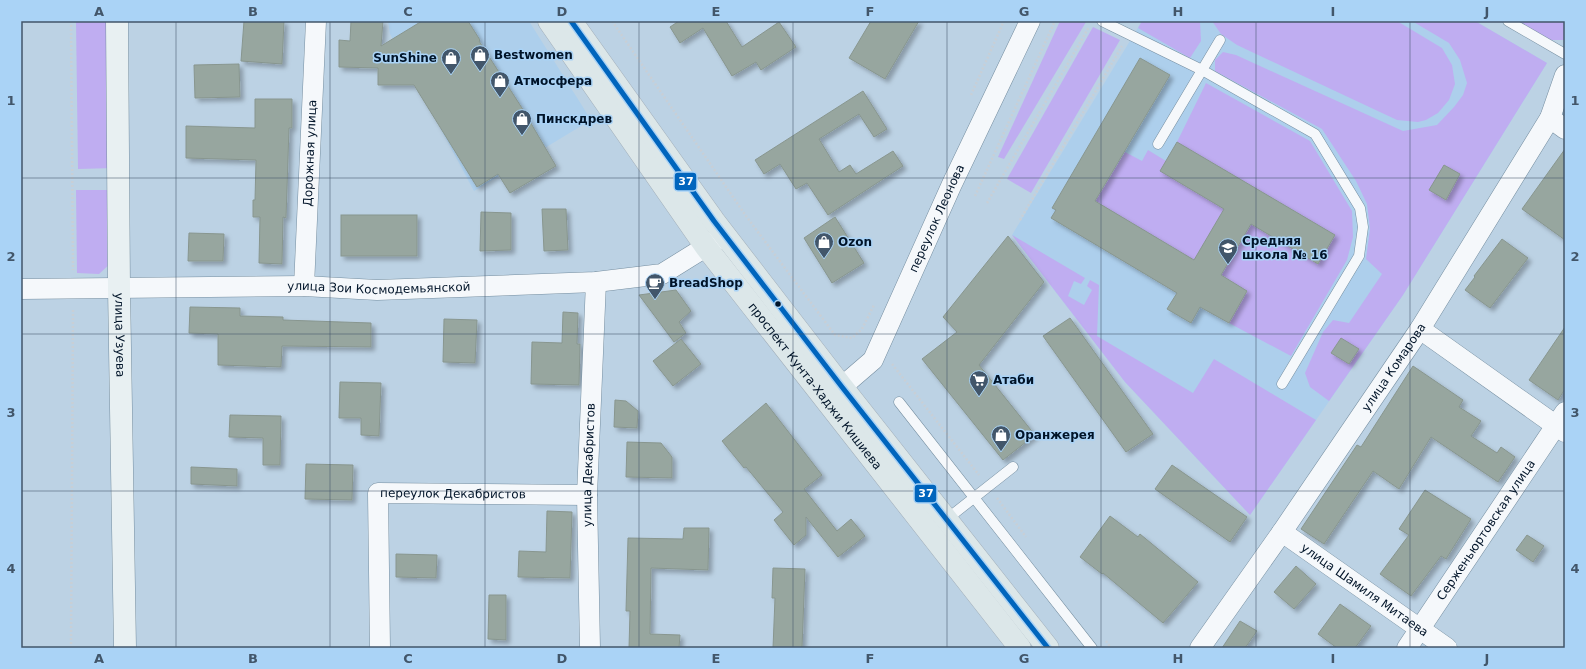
<svg xmlns="http://www.w3.org/2000/svg" width="1586" height="669" font-family="'DejaVu Sans',sans-serif">
<style>
.built{fill:#adcfec}
.green{fill:#bfadf1}
.building{fill:#97a69f;stroke:#88968f;filter:url(#shadow)}
.lines{fill:none;stroke-linecap:round;stroke-linejoin:round}
.lane-casing{stroke:#758ea0;stroke-width:11}
.street-casing{stroke:#758ea0;stroke-width:21}
.secondary-casing{stroke:#758ea0;stroke-width:23}
.primary-casing{stroke:#a2afba;stroke-width:23}
.path{stroke:#c8cfd6;stroke-width:2.5;stroke-dasharray:2 2;stroke-linecap:butt}
.lane{stroke:#f5f8fb;stroke-width:10}
.street{stroke:#f5f8fb;stroke-width:20}
.secondary{stroke:#e8f0f2;stroke-width:22}
.primary{stroke:#dce7e9;stroke-width:22}
.bus-1-casing{stroke:#aad3f6;stroke-width:8}
.bus-1{stroke:#0065bd;stroke-width:5}
.grid{fill:none;stroke:#42566a;stroke-width:1;stroke-opacity:0.55}
.bus-dot{fill:#001429;stroke:#aad3f6;stroke-width:1.5}
.labels{text-anchor:middle;dominant-baseline:central;stroke-width:3;stroke-linejoin:round;paint-order:stroke}
.poi-label{font-size:12px;font-weight:bold;fill:#001429;stroke:#aad3f6;text-anchor:start}
.street-label{font-size:12px;fill:#001429;stroke:#aad3f6}
.line-badge{stroke:#aad3f6;stroke-width:1.5}
.badge-label{font-size:11px;text-anchor:middle;font-weight:bold;fill:#fff}
.neatline{fill:none;stroke:#42566a;stroke-width:1.5}
.grid-label{font-size:13px;text-anchor:middle;font-weight:bold;fill:#42566a}
</style>
<defs>
<filter id="shadow"><feDropShadow dx="3.5" dy="3.5" stdDeviation="2" flood-color="#0004"/></filter>
</defs>
<rect width="100%" height="100%" fill="#bcd2e4"/>
<!-- built -->
<g class="built">
<path d="M388 21H529L591 120 474 191 390 34Z"/>
<path d="M1142 21H1475L1547 63 1403 295 1250 515 1125 382 1012 235Z"/>
</g>
<!-- green -->
<g class="green">
<path d="M76 21H113L115 168 78 169Z"/>
<path d="M1060 21 1086 22 1004 159 998 157Z"/>
<path d="M1142 21H1200L1201 41 1190 58 1138 28Z"/>
<path d="M1212 21H1397L1442 48 1452 65 1455 84 1449 100 1438 113 1426 120 1418 122 1397 120 1237 45 1221 34Z"/>
<path d="M1412 21H1475L1547 63 1403 295 1329 401 1310 387 1305 373 1323 332 1333 320 1349 323 1382 274 1366 259 1370 229 1367 204 1356 181 1322 129 1215 71V60L1223 52 1236 55 1403 131 1437 125 1454 107 1463 95 1467 83 1460 60 1449 43Z"/>
<path d="M1516 21H1565V40H1549Z"/>
<path d="M1093 27 1120 40 1031 193 1007 179Z"/>
<path d="M1206 83 1310 141 1352 211 1353 237 1347 260 1291 356 1229 323 1247 291 1221 275 1251 224 1318 264 1335 235 1177 142Z"/>
<path d="M1148 150 1166 161 1224 209 1194 260 1095 201 1125 152 1142 161Z"/>
<path d="M76 190H114L113 261 99 274 77 273Z"/>
<path d="M1012 235 1085 278 1081 284 1074 281 1068 296 1084 305 1092 290 1087 286 1090 280 1099 285 1097 336 1193 393 1214 359 1316 420 1250 515 1125 382Z"/>
</g>
<!-- building -->
<g class="building">
<path d="M244 21H284L282 64 241 61Z"/>
<path d="M351 21H383L381 46 422 21H468L480 40 479 41 522 108 556 166 510 193 498 174 477 187 414 85H378V68L339 67V40L350 41Z"/>
<path d="M679 21H726L742 47 779 22 796 47 761 70 756 62 732 76 703 28 680 43 670 27Z"/>
<path d="M871 21H919L885 79 849 58Z"/>
<path d="M1140 58 1170 75 1095 201 1194 260 1224 209 1160 171 1177 142 1335 235 1318 264 1251 224 1221 275 1247 291 1229 323 1200 307 1191 323 1167 309 1177 293 1051 218 1056 210 1052 208Z"/>
<path d="M239 64 240 97 195 98 194 65Z"/>
<path d="M863 91 887 129 874 137 859 114 819 139 839 172 850 165 856 174 893 151 903 166 828 215 807 183 796 189 780 164 764 174 755 160Z"/>
<path d="M255 99H292V128H289L286 218 283 217 282 264 259 263 260 217H253V200H255L256 160 186 158V126L255 128Z"/>
<path d="M1565 149V240L1522 209Z"/>
<path d="M1444 165 1460 174 1446 200 1429 190Z"/>
<path d="M542 209H566L568 250 544 251Z"/>
<path d="M481 212 511 213V250L480 251Z"/>
<rect x="341" y="215" width="76" height="41"/>
<path d="M835 217 864 263 832 283 804 238Z"/>
<path d="M189 233 224 234 223 261H188Z"/>
<path d="M1008 236 1044 282 979 365 1035 435 1003 460 922 359 957 332 943 317Z"/>
<path d="M1502 239 1528 258 1490 308 1465 290 1475 277 1474 276Z"/>
<path d="M676 290 691 311 679 322 686 333 674 342 639 295Z"/>
<path d="M190 307 240 308V316L283 317V320L371 323V347L282 346 281 367 218 365V334L189 333Z"/>
<path d="M563 312 578 313 577 344H580L579 385 531 384 532 342 562 343Z"/>
<path d="M1070 318 1153 434 1126 452 1043 336Z"/>
<path d="M444 319 477 320 475 363 443 362Z"/>
<path d="M1565 327V389L1558 400 1529 380Z"/>
<path d="M1341 338 1359 349 1349 364 1331 353Z"/>
<path d="M681 339 701 364 673 386 653 361Z"/>
<path d="M1413 366 1463 400 1459 407 1481 421 1471 436 1497 453 1501 447 1515 457 1498 482 1431 437 1399 489 1373 471 1324 544 1301 529 1357 445 1361 447Z"/>
<path d="M340 382 381 383 379 436 361 435V418H339Z"/>
<path d="M615 400 626 401 638 411 637 428 614 427Z"/>
<path d="M766 403 822 475 804 489 837 531 851 519 865 536 838 557 806 517V535L794 545 774 520 783 512 746 467 744 468 722 441Z"/>
<path d="M230 415 281 416 280 465H263V438L229 437Z"/>
<path d="M627 442 661 443 672 457V478L626 477Z"/>
<path d="M306 464 353 465 352 500 305 499Z"/>
<path d="M1172 465 1247 517 1230 542 1155 489Z"/>
<path d="M191 467 237 469V486L191 484Z"/>
<path d="M1425 490 1471 519 1446 559 1441 556 1411 596 1380 574 1409 535 1399 529Z"/>
<path d="M547 511 572 512 570 578 518 577 519 551 546 552Z"/>
<path d="M1110 516 1138 537 1140 534 1198 582 1163 623 1103 573 1102 574 1080 557Z"/>
<path d="M684 528H709L708 570 651 568 650 634 680 635 679 648H629L630 611H626L628 538 683 539Z"/>
<path d="M1527 535 1544 546 1533 562 1516 550Z"/>
<path d="M396 554 437 555 436 578 396 577Z"/>
<path d="M1296 566 1316 584 1294 609 1274 592Z"/>
<path d="M773 568 805 569 802 648H773L775 598H772Z"/>
<path d="M489 595H506V640L488 639Z"/>
<path d="M1340 604 1371 626 1355 648H1337L1318 634Z"/>
<path d="M1240 621 1257 631 1245 648H1222Z"/>
</g>
<g class="lines">
<!-- lane casing -->
<g class="lane-casing">
<g id="lane">
<path d="M1102 21 1202 70 1315 134 1360 208 1363 227 1359 256 1282 384"/>
<path d="M1508 21 1565 54"/>
<path d="M1158 144 1220 40"/>
<path d="M899 402 1092 648"/>
<path d="M947 519 1013 467"/>
</g>
</g>
<!-- street casing -->
<g class="street-casing">
<g id="street">
<path d="M1550 118 1565 129"/>
<path id="s1" d="M304 286 316 21"/>
<path id="s2" d="M21 289 304 286 377 290 596 282 662 274 720 238"/>
<path d="M1420 329 1565 432"/>
<path id="s3" d="M830 397 873 360 952 184 1030 21"/>
<path id="s4" d="M1282 532 1447 648"/>
<path id="s5" d="M380 648 378 493 587 495"/>
<path id="s6" d="M590 648 587 495 596 282"/>
<path id="s7" d="M1200 648 1282 532 1420 329 1550 118 1565 75"/>
<path id="s8" d="M1407 648 1565 412"/>
</g>
</g>
<!-- secondary casing -->
<g class="secondary-casing">
<g id="secondary">
<path id="s9" d="M117 21 119 288 125 648"/>
</g>
</g>
<!-- primary casing -->
<g class="primary-casing">
<g id="primary">
<path id="s10" d="M549 21 706 247 1020 648"/>
<path d="M571 21 714 221 842 387 1048 648"/>
</g>
</g>
<!-- path -->
<g class="path">
<path d="M71 21 73 270"/>
<path d="M612 21 746 216 835 335 852 338 862 329 874 305"/>
<path d="M971 95 1004 21"/>
<path d="M975 196 1055 21"/>
<path d="M987 203 1089 27"/>
<path d="M1020 220 1122 46"/>
<path d="M892 364 979 475"/>
<path d="M997 498 1026 537"/>
<path d="M1106 641 1111 648"/>
<path d="M71 648 73 309"/>
</g>
<!-- lane -->
<use href="#lane" class="lane"/>
<!-- street -->
<use href="#street" class="street"/>
<!-- secondary -->
<use href="#secondary" class="secondary"/>
<!-- primary -->
<use href="#primary" class="primary"/>
<!-- bus-1 casing -->
<g class="bus-1-casing">
<path id="bus-1" d="M571 21 714 221 842 387 1048 648"/>
</g>
<!-- bus-1 -->
<use href="#bus-1" class="bus-1"/>
</g>
<!-- grid -->
<path class="grid" d="M176 21V648M330 21V648M485 21V648M639 21V648M793 21V648M947 21V648M1101 21V648M1256 21V648M1410 21V648M21 178H1565M21 334H1565M21 491H1565"/>
<!-- icons -->
<defs>
<g id="shop-pin" transform="scale(1)"><path d="M0 17L-7.5 6A9.5 9.5 0 1 1 7.5 6Z" fill="#42566a" stroke="#aad3f6"/><path d="M-5-2.5h2.3a2.7 3.5 0 0 1 5.4 0H5L5.5 6h-11ZM-1.5-2.5h3a1.5 2.3 0 0 0-3 0Z" fill="#fff"/></g>
<g id="school-pin" transform="scale(1)"><path d="M0 17L-7.5 6A9.5 9.5 0 1 1 7.5 6Z" fill="#42566a" stroke="#aad3f6"/><path d="M0-5L7-2L0 1L-7-2ZM-4 1L0 2.5L4 1V4Q0 6-4 4Z" fill="#fff"/></g>
<g id="cafe-pin" transform="scale(1)"><path d="M0 17L-7.5 6A9.5 9.5 0 1 1 7.5 6Z" fill="#42566a" stroke="#aad3f6"/><path d="M-5.5-4.5H6V0H3Q3 3.5 0 3.5H-2.5Q-5.5 3.5-5.5 0ZM3-3.2v2h1.7v-2ZM-6 4.5H4V6H-6Z" fill="#fff"/></g>
<g id="supermarket-pin" transform="scale(1)"><path d="M0 17L-7.5 6A9.5 9.5 0 1 1 7.5 6Z" fill="#42566a" stroke="#aad3f6"/><path d="M-6-5.5h2.5l.6 2H6L4.5 2H-2.5L-4.4-4H-6ZM-1.5 3.2a1.3 1.3 0 1 0 .1 0ZM3 3.2a1.3 1.3 0 1 0 .1 0Z" fill="#fff"/></g>
</defs>
<g fill-rule="evenodd">
<use href="#shop-pin" x="480" y="55"/>
<use href="#shop-pin" x="451" y="58"/>
<use href="#shop-pin" x="500" y="81"/>
<use href="#shop-pin" x="522" y="119"/>
<use href="#shop-pin" x="824" y="242"/>
<use href="#school-pin" x="1228" y="248"/>
<use href="#cafe-pin" x="655" y="283"/>
<use href="#supermarket-pin" x="979" y="380"/>
<use href="#shop-pin" x="1001" y="435"/>
</g>
<!-- markers -->
<circle class="bus-dot" cx="778" cy="304" r="3.5"/>
<g class="labels">
<!-- poi labels -->
<g class="poi-label">
<text x="494" y="55">Bestwomen</text>
<text x="437" y="58" text-anchor="end">SunShine</text>
<text x="514" y="81">Атмосфера</text>
<text x="536" y="119">Пинскдрев</text>
<text x="1242" y="241">Средняя<tspan x="1242" dy="14">школа № 16</tspan></text>
<text x="838" y="242">Ozon</text>
<text x="669" y="283">BreadShop</text>
<text x="993" y="380">Атаби</text>
<text x="1015" y="435">Оранжерея</text>
</g>
<!-- street labels -->
<g class="street-label">
<text stroke="none"><textPath href="#s1" startOffset="133">Дорожная улица</textPath></text>
<text stroke="none"><textPath href="#s3" startOffset="212">переулок Леонова</textPath></text>
<text stroke="none"><textPath href="#s2" startOffset="358">улица Зои Космодемьянской</textPath></text>
<text stroke="none"><textPath href="#s9" startOffset="314">улица Узуева</textPath></text>
<text stroke="none"><textPath href="#s7" startOffset="341">улица Комарова</textPath></text>
<text stroke="none"><textPath href="#s10" startOffset="452">проспект Кунта-Хаджи Кишиева</textPath></text>
<text stroke="none"><textPath href="#s6" startOffset="183">улица Декабристов</textPath></text>
<text stroke="none"><textPath href="#s5" startOffset="230">переулок Декабристов</textPath></text>
<text stroke="none"><textPath href="#s8" startOffset="142">Серженьюртовская улица</textPath></text>
<text stroke="none"><textPath href="#s4" startOffset="101">улица Шамиля Митаева</textPath></text>
</g>
</g>
<g class="line-badge">
<rect x="674" y="172" width="23" height="19" rx="4" fill="#0065bd"/>
<rect x="914" y="484" width="23" height="19" rx="4" fill="#0065bd"/>
</g>
<g class="badge-label">
<text x="686" y="185">37</text>
<text x="926" y="497">37</text>
</g>
<!-- border -->
<rect width="1586" height="669" fill="none" stroke="#aad3f6" stroke-width="44"/>
<rect x="22" y="22" width="1542" height="625" class="neatline"/>
<g class="grid-label">
<text x="99" y="16">A</text>
<text x="253" y="16">B</text>
<text x="408" y="16">C</text>
<text x="562" y="16">D</text>
<text x="716" y="16">E</text>
<text x="870" y="16">F</text>
<text x="1024" y="16">G</text>
<text x="1178" y="16">H</text>
<text x="1333" y="16">I</text>
<text x="1487" y="16">J</text>
<text x="11" y="105">1</text>
<text x="1575" y="105">1</text>
<text x="11" y="261">2</text>
<text x="1575" y="261">2</text>
<text x="11" y="417">3</text>
<text x="1575" y="417">3</text>
<text x="11" y="573">4</text>
<text x="1575" y="573">4</text>
<text x="99" y="663">A</text>
<text x="253" y="663">B</text>
<text x="408" y="663">C</text>
<text x="562" y="663">D</text>
<text x="716" y="663">E</text>
<text x="870" y="663">F</text>
<text x="1024" y="663">G</text>
<text x="1178" y="663">H</text>
<text x="1333" y="663">I</text>
<text x="1487" y="663">J</text>
</g>
</svg>
